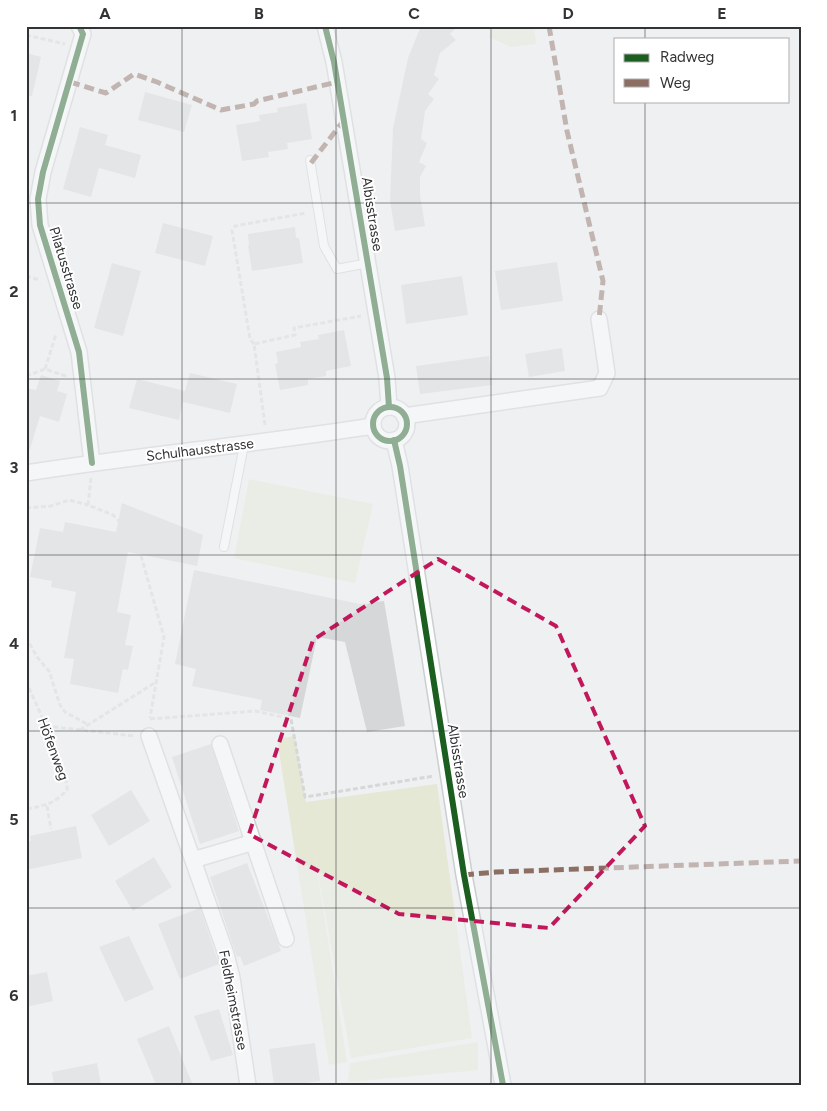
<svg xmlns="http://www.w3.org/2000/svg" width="827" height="1111" font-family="Figtree,sans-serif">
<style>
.green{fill:#e5e8d5}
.building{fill:#d6d7d9}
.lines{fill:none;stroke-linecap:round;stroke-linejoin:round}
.lane-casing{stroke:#cccecf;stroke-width:10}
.street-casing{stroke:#cccecf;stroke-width:18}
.path{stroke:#d7d7d8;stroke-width:3;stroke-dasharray:5 2.5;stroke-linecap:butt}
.lane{stroke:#fcfdfd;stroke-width:8}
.street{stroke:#fcfdfd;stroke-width:15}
.quiet{stroke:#8d6e63;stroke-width:5;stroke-dasharray:10 5;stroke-linecap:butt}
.cycleway-casing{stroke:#fff;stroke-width:9}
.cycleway{stroke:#1b5e20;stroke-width:6}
.marked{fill:none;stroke:#c2185b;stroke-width:4;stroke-dasharray:10 6;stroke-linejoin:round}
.grid{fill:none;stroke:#323335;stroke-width:1;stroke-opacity:0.55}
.labels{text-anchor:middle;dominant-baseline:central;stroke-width:4;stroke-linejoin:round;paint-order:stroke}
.street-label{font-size:14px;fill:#323335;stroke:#fff}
.neatline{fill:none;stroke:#323335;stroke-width:2}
.grid-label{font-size:16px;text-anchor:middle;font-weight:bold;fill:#323335}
</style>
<rect width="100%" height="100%" fill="#eef0f2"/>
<!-- green -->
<g class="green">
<path d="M492 26H534L536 44 511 47 489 37Z"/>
<path d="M249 479 373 504 355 583 234 558Z"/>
<path d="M295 736 306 802 437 784 472 1038 351 1058 314 851 347 1062 329 1065 277 739Z"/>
<path d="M478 1042V1070L348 1082 350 1063Z"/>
</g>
<!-- building -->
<g class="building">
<path d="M421 26H458L450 34 456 40 440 53 434 75 439 79 428 94 434 99 425 111 421 139 427 143 419 162 426 166 420 177V195L425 226 395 231 390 201 393 128 408 58Z"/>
<path d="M26 53 41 57 32 96 26 95Z"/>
<path d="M145 92 192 105 184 132 138 120Z"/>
<path d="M306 103 312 139 287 143 288 149 268 152 269 157 242 161 236 125 260 121 259 115 278 112 277 108Z"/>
<path d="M80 127 108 135 105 145 141 155 135 178 99 168 91 197 63 189Z"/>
<path d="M163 223 213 236 205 266 155 253Z"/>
<path d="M295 227 296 238H299L303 263 252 271 248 245H249L248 234Z"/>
<path d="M557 262 563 301 501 310 495 271Z"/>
<path d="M112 263 141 271 123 336 94 328Z"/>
<path d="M462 276 468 315 406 324 401 285Z"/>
<path d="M344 330 351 366 326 371V376L308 379V385L280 390 275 364 278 363 276 352 301 347 300 342 319 339 318 335Z"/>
<path d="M562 348 565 371 529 377 525 354Z"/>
<path d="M489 356 492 385 420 394 416 366Z"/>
<path d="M190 373 237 384 230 413 183 402 179 420 129 408 137 379 185 391Z"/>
<path d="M41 375 60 381 57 391 67 394 59 422 40 416 30 449H26V388L36 390Z"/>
<path d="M122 503 203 535 197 566 128 552 117 612 131 615 125 645 133 646 128 670 123 669 118 693 70 684 74 659 64 658 76 592 51 587 52 581 30 577 40 528 63 532 65 522 116 532Z"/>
<path d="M194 570 360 604 384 601 405 726 367 732 345 642 317 637 300 718 260 710 262 700 192 686 196 669 175 664Z"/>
<path d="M211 744 239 831 200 844 172 757Z"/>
<path d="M131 790 150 821 109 846 91 815Z"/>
<path d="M76 826 82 858 26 870V842L31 841 30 836Z"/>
<path d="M154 857 172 887 133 911 115 881Z"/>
<path d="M247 863 281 951 244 966 240 956 237 957 210 877Z"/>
<path d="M200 908 219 964 180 979 158 924Z"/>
<path d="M129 936 154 989 125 1002 99 947Z"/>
<path d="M47 972 53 1001 26 1007V976Z"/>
<path d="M219 1009 233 1055 211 1061 194 1016Z"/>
<path d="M169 1026 187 1071 193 1085H156L137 1039Z"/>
<path d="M315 1043 320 1081 290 1085H274L269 1049Z"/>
<path d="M97 1063 101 1085H54L52 1072Z"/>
</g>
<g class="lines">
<!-- lane casing -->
<g class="lane-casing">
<g id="lane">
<path d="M310 160 324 246 337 269 368 263"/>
<path d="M224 547 244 445"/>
</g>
</g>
<!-- street casing -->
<g class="street-casing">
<g id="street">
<path d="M79 26 83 34 43 172 38 199 40 225 79 352 92 463"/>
<path d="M325 26 334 62 387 378 389 407"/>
<circle cx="390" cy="424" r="17"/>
<path d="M404 416 600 388 607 373 599 319"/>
<path d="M394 440 400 466 464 875 503 1085"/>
<path d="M26 473C141 455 258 444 373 426"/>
<path d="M149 736 226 954 232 978 248 1085"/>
<path d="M220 744 286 939"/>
<path d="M193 860 254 842"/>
</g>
</g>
<!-- path -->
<g class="path">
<path d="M26 35 65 44"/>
<path d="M26 276 40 280"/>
<path d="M254 344 250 339 232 230 235 226 306 213"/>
<path d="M45 369 56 334"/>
<path d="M26 376 45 369 66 376"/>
<path d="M265 425 254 344 295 335 294 328 361 316"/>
<path d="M91 478 88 505 113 515 136 538 164 637 150 718"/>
<path d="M26 508 51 506 69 500 88 505"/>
<path d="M26 637 37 657 49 671 60 705 65 712 89 725"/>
<path d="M26 681 46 726 67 784V790C54 804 44 806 26 809"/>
<path d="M150 719 255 711 291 719 305 797 434 776"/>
<path d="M46 726 135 736"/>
<path d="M80 730 156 682"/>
<path d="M47 806 51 829"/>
</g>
<!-- lane -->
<use href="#lane" class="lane"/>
<!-- street -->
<use href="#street" class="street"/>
<!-- quiet -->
<g class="quiet">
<path d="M549 26 567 131 603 281 599 319"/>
<path d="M70 82 106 93 134 74 157 82 221 110 254 104 257 101 337 82"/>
<path d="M311 163 344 120"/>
<path d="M464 875 496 872 801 861"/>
</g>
<!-- cycleway casing -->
<g class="cycleway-casing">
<g id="cycleway">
<path d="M79 26 83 34 43 172 38 199 40 225 79 352 92 463"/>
<path d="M325 26 334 62 387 378 389 407"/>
<circle cx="390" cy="424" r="17"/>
<path d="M394 440 400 466 464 875 503 1085"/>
</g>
</g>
<!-- cycleway -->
<use href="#cycleway" class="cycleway"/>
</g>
<!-- marked area -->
<path d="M0 0H827V1111H0ZM438 559 556 626 645 826 549 928 399 914 249 834 313 640Z" fill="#eef0f2" fill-opacity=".55" fill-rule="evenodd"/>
<path class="marked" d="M438 559 556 626 645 826 549 928 399 914 249 834 313 640Z"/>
<!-- grid -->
<path class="grid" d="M182 26V1085M336 26V1085M491 26V1085M645 26V39M645 101V1085M26 203H801M26 379H801M26 555H801M26 731H801M26 908H801"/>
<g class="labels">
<!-- street labels -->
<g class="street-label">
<text transform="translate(372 214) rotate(81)">Albisstrasse</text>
<text transform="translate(66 268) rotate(73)">Pilatusstrasse</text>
<text transform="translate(200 450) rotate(-7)">Schulhausstrasse</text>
<text transform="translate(53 749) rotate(70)">Höfenweg</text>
<text transform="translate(458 761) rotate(81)">Albisstrasse</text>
<text transform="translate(233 1000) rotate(79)">Feldheimstrasse</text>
</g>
</g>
<!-- border -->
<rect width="827" height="1111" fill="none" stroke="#ffffff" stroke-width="55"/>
<!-- legend -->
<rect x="614" y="38" width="175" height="65" fill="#ffffff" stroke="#adadae"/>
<rect x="624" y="54" width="25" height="8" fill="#1b5e20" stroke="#adadae"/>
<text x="660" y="62" font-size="15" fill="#323335">Radweg</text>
<rect x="624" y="79" width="25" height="8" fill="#8d6e63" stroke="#adadae"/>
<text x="660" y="88" font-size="15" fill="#323335">Weg</text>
<rect x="28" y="28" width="772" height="1056" class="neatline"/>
<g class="grid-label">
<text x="105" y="19">A</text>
<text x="259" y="19">B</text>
<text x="414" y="19">C</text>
<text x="568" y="19">D</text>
<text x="722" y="19">E</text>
<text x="14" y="121">1</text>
<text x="14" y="297">2</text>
<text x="14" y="473">3</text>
<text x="14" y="649">4</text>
<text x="14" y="825">5</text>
<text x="14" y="1001">6</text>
</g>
</svg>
